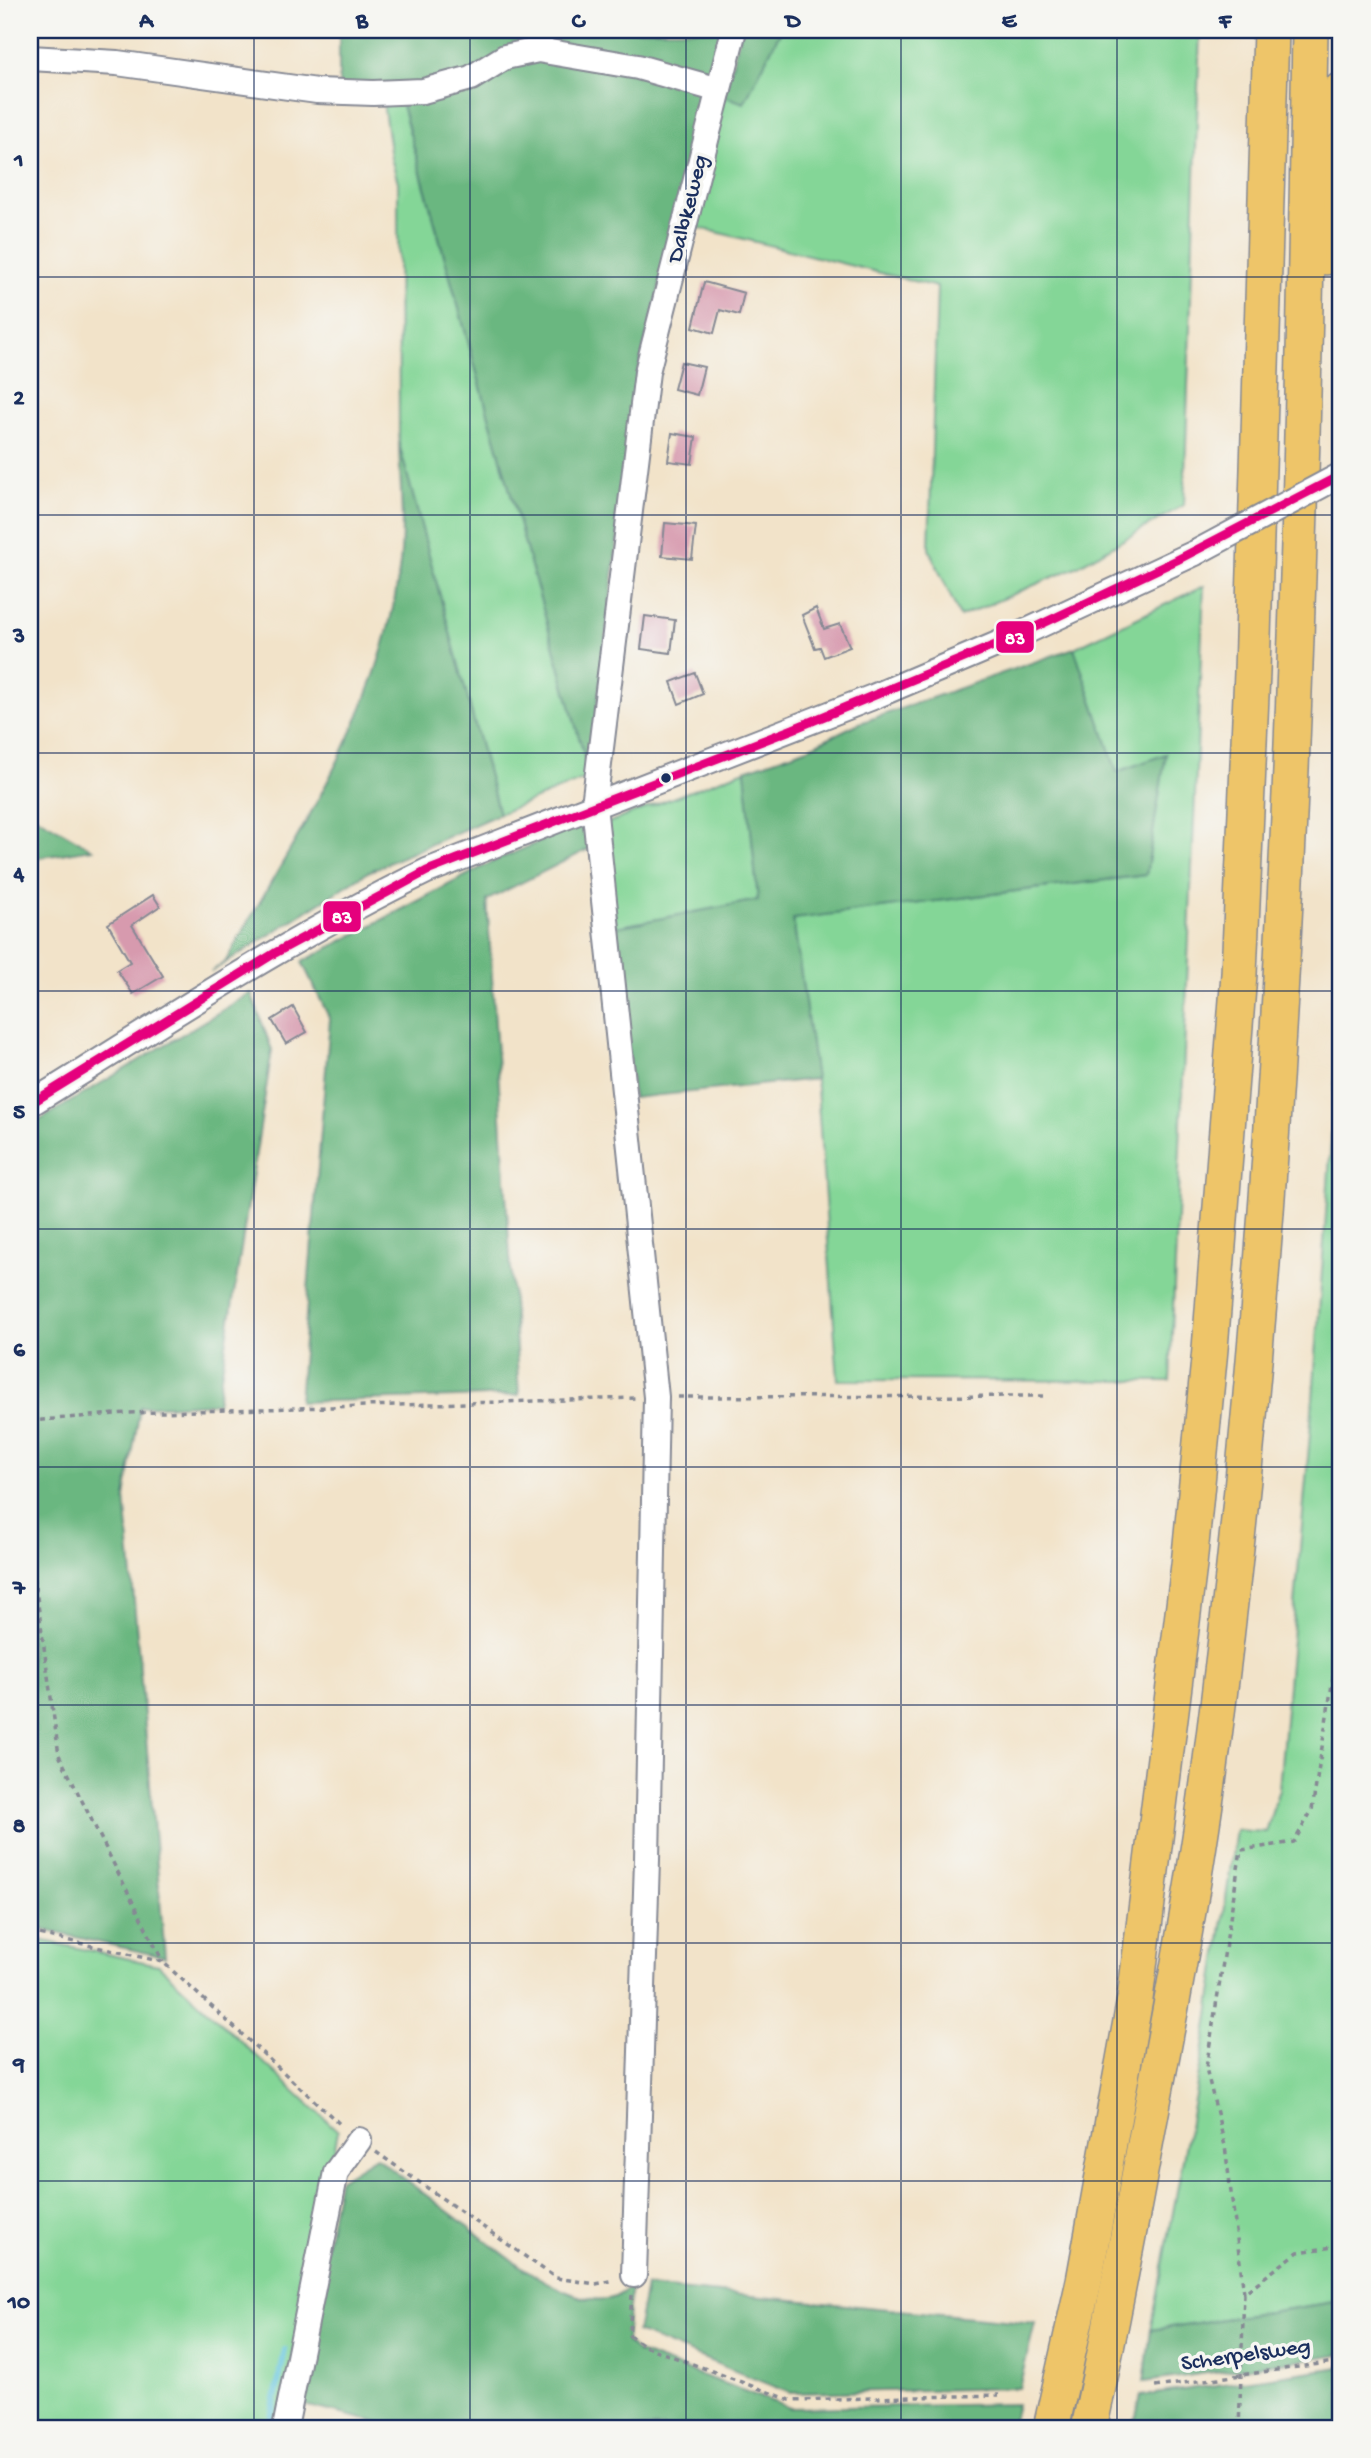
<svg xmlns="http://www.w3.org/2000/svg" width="1371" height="2458" font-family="'Gochi Hand',sans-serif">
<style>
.green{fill:#84d697;stroke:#50827a;stroke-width:2}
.forest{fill:#6bb780;stroke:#43736f;stroke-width:2}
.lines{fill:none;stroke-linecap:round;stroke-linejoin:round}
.stream{stroke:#61c4df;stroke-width:6}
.building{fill:#d79aae}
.minor-casing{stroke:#868994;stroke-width:28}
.highway-casing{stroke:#868994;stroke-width:38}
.path{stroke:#868994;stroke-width:3.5;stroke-dasharray:5 5;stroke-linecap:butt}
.minor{stroke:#fff;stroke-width:24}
.highway{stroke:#eec569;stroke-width:35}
.minor-bridge-casing{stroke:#868994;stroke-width:28;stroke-linecap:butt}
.minor-bridge{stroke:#fff;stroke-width:24}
.bus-1-casing{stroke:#f6f6f2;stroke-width:14}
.bus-1{stroke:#e5007d;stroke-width:9}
.grid{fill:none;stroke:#1b2f5e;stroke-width:2;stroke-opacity:0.55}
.bus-dot{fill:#1b2f5e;stroke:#f6f6f2;stroke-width:2.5}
.labels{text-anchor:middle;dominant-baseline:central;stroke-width:7;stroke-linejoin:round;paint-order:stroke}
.street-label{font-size:23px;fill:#1b2f5e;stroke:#f6f6f2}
.line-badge{stroke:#f6f6f2;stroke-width:2.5}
.badge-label{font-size:19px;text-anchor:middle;font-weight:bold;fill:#fff}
.neatline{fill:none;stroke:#1b2f5e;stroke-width:2.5}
.grid-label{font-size:23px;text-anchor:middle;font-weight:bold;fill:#1b2f5e}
</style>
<rect width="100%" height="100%" fill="#f6f6f2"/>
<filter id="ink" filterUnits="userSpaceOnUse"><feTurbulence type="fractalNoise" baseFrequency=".0143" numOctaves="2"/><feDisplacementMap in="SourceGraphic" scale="14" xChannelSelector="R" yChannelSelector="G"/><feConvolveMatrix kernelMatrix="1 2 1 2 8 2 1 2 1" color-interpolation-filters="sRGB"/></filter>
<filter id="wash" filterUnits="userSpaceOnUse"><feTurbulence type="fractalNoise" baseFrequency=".00686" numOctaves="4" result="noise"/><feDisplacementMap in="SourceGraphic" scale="28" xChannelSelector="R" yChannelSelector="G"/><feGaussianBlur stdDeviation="1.57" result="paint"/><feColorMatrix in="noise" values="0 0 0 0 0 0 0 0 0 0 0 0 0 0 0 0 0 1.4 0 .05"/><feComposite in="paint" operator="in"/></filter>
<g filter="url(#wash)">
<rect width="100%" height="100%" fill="#f2e3c9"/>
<!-- green -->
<g class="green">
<path d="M781 30H1200L1184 505 1076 567 960 617 929 549 937 287 692 226 724 96 744 102Z"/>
<path d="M383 102H401L589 773 583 780 499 814 399 444 398 182 391 158Z"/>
<path d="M1204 586 1170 1381 838 1380 817 1088 793 919 1146 875 1165 754 1117 773 1074 648Z"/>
<path d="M745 770 758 900 616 927 605 824Z"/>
<path d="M1341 999V2301L1151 2330 1206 2036 1236 1830 1266 1832 1279 1789 1313 1399Z"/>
<path d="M30 1938 158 1965 338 2131 279 2428H30Z"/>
</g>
<!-- forest -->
<g class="forest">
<path d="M339 30H724L638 372 589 773 397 87H339Z"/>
<path d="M741 30H781L744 103 724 96Z"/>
<path d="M399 444 499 814 368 872 211 972 226 961C294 839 382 713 399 571 405 530 400 485 399 444Z"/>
<path d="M1074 648 1117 772 1166 754 1146 875 793 919 816 1079 633 1098 616 927 758 900 745 770 808 748 857 724Z"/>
<path d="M30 813 92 849 30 859Z"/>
<path d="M587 821 589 849 487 900 519 1395 299 1402 330 1019 302 962 488 864Z"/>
<path d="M251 993 272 1050 217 1403 140 1407 125 1497 165 1957 30 1927V1126Z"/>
<path d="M376 2157C404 2179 433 2200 462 2222 494 2246 589 2330 628 2288L632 2273 626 2342 638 2352 790 2408 1017 2404 1011 2428H401L296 2403 339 2180Z"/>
<path d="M646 2286 1035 2323 1019 2388 790 2393 637 2332Z"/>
<path d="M1341 2301V2354L1144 2382 1151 2330Z"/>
<path d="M1341 2367V2428H1133L1141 2396Z"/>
</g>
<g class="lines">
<!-- stream -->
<path class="stream" d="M269 2428 285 2350"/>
</g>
<g id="blocks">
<!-- building -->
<g class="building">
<path d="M704 282 744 293 739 315 720 310 714 333 693 327Z"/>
<path d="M681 362 704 367 697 395 674 389Z"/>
<path d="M672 433 696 437 692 464 668 461Z"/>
<path d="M665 523 696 526 692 559 662 556Z"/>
<path d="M816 608 824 629 840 624 850 647 824 657 820 647 815 648 802 615Z"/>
<path d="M645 616 675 620 671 653 641 649Z"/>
<path d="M695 673 703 694 679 704 671 682Z"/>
<path d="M153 895 160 906 132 925 163 976 133 994 117 970 130 962 108 924Z"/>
<path d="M293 1007 307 1032 286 1044 272 1020Z"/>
</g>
</g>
</g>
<g filter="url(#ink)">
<use href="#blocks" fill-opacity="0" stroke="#868994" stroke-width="2"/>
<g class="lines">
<!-- minor casing -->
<g class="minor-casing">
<g id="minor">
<path d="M30 58 117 63 317 91 373 93 423 91 471 78 505 57 538 50 638 67 719 90"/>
<path d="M30 1104C160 1024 289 938 427 871L873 697 1012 638 1195 553"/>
<path d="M634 2275 647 1860 656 1397 594 805 647 372 734 30"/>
<path d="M285 2428 336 2172 359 2140"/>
</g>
</g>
<!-- highway casing -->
<g class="highway-casing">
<g id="highway">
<path d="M1326 257 1336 174 1341 90"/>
<path d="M1051 2428 1084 2281 1135 1999 1189 1565 1210 1349 1239 974 1252 672 1271 30"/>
<path d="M1089 2428C1113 2322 1132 2214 1152 2107 1174 1992 1196 1876 1211 1760 1286 1187 1301 607 1310 30"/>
</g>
</g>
<!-- path -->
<g class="path">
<path d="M678 1397 1044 1396"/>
<path d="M30 1421 127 1413 636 1398"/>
<path d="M30 1547 59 1755 163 1962"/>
<path d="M30 1932 163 1962 342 2126"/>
<path d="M376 2152 556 2278 596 2284 615 2280"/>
<path d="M1244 2293 1225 2146 1206 2068 1241 1850 1294 1842 1312 1810 1341 1628"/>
<path d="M632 2295 629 2335 644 2346 790 2400 999 2395"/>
<path d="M1155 2387 1341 2361"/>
<path d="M1239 2428 1244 2293 1298 2252 1341 2246"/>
</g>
<!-- minor -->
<use href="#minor" class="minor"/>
<!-- highway -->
<use href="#highway" class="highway"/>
<!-- minor-bridge casing -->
<g class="minor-bridge-casing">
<path id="minor-bridge" d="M1195 553 1341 475"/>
</g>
<!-- minor-bridge -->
<use href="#minor-bridge" class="minor-bridge"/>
<!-- bus-1 casing -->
<g class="bus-1-casing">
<path id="bus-1" d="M30 1104 275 953 427 871 793 729 1010 639 1177 560 1341 475"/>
</g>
<!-- bus-1 -->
<use href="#bus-1" class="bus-1"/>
</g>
</g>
<!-- grid -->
<path class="grid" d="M254 30V2428M470 30V2428M686 30V2428M901 30V2428M1117 30V2428M30 277H1341M30 515H1341M30 753H1341M30 991H1341M30 1229H1341M30 1467H1341M30 1705H1341M30 1943H1341M30 2181H1341"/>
<!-- markers -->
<circle class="bus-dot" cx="666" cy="778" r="6"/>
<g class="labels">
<!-- street labels -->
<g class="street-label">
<text transform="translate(689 209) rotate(-76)">Dalbkeweg</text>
<text transform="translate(1246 2356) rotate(-8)">Scherpelsweg</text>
</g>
</g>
<g class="line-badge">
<rect x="995" y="620" width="40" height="34" rx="7" fill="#e5007d"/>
<rect x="322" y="900" width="40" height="33" rx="7" fill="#e5007d"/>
</g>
<g class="badge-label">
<text x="1015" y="644">83</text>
<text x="342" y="923">83</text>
</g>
<!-- margin -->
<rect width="1371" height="2458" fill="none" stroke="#f6f6f2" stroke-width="77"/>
<rect x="38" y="38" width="1294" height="2382" class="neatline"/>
<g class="grid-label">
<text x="146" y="27">A</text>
<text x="362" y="27">B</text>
<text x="578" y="27">C</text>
<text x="793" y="27">D</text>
<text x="1009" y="27">E</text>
<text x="1225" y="27">F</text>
<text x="19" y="166">1</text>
<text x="19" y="404">2</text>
<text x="19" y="642">3</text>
<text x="19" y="880">4</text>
<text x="19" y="1118">5</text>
<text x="19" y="1356">6</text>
<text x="19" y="1594">7</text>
<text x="19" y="1832">8</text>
<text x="19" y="2070">9</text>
<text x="19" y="2308">10</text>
</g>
</svg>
